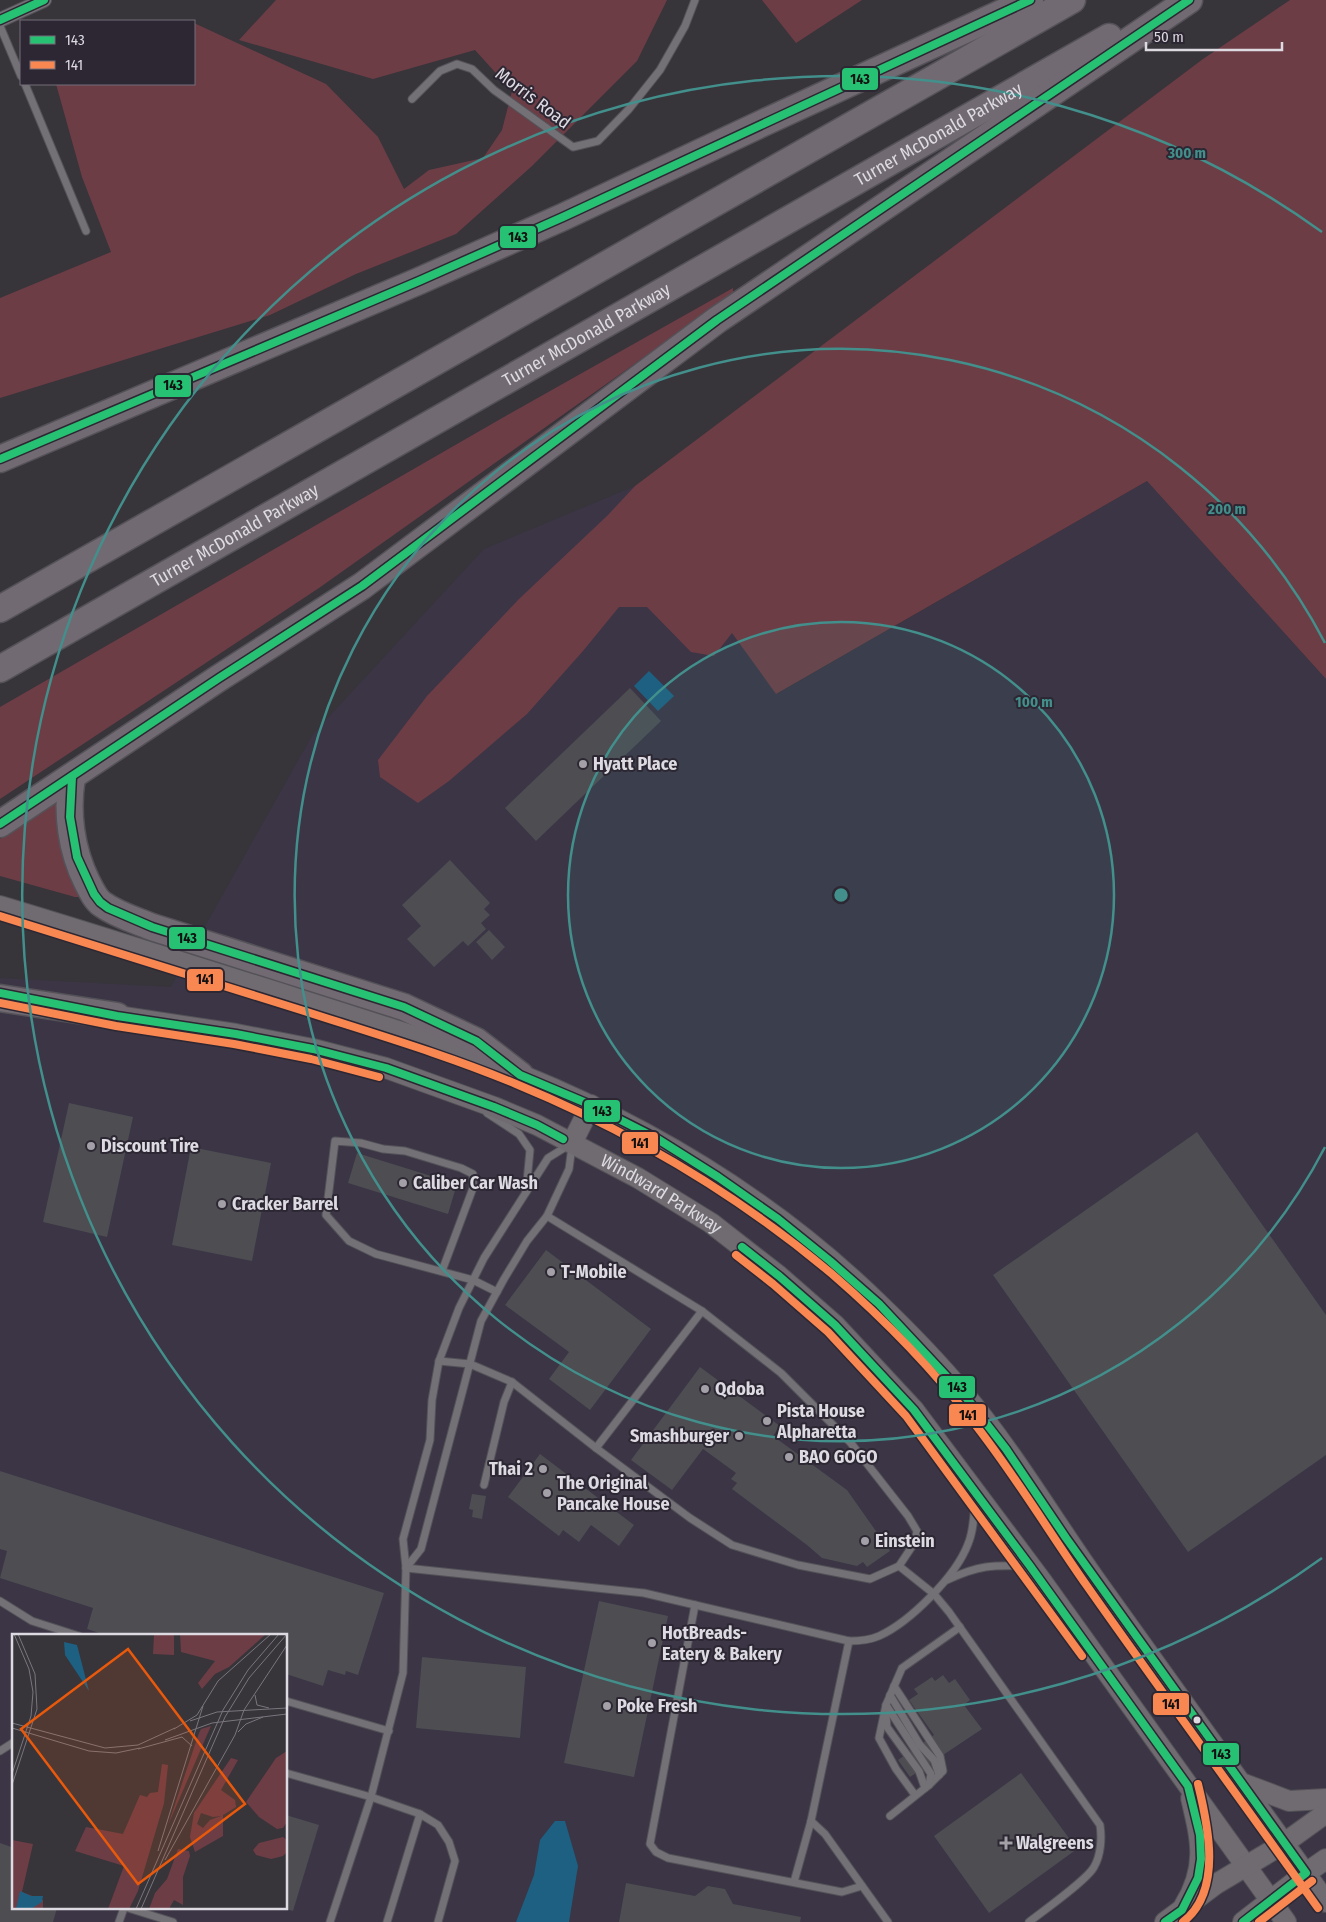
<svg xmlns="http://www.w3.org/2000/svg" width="1326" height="1922" font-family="'Fira Sans Condensed',sans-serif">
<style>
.built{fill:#3b3545;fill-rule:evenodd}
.green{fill:#6d3d46}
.water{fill:#1d6082}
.building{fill:#4d4d52}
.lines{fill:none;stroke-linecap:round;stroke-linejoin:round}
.service-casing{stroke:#545258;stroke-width:9}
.minor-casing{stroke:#545258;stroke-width:16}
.secondary-casing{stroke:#545258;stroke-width:22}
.motorway-casing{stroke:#545258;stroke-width:29}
.service{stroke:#737176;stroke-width:7}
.minor{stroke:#737176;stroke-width:14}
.secondary{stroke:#6f6b71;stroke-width:20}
.motorway{stroke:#726a72;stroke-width:26}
.bus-1-casing{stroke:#2c2733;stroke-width:11}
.bus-2-casing{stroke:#2c2733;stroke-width:11}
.bus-1{stroke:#26c172;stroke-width:8}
.bus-2{stroke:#f88751;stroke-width:8}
.ring{fill:none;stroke:#428f8b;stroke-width:2.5}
.poi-dot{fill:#a3a0a7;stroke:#2c2733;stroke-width:2}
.bus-dot{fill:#dddae2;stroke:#2c2733;stroke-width:2}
.labels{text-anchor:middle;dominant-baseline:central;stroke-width:4;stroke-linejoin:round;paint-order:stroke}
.street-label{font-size:18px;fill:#dddae2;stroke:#2c2733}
.poi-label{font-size:18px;font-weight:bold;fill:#dddae2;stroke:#2c2733;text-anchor:start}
.inset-road{fill:none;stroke:#79767d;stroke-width:1}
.view{fill:#e8590c;fill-opacity:0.15;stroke:#e8590c;stroke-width:2.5}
.inset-edge{fill:none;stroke:#dddae2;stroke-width:2.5}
.centre{fill:#428f8b;stroke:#2c2733;stroke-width:2.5}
.ring-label{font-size:15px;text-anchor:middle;font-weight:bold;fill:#428f8b;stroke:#2c2733;stroke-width:4;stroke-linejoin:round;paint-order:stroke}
.line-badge{stroke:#2c2733;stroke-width:2}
.pale-badge-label{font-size:14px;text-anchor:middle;font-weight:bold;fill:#111}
</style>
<rect width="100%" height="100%" fill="#37343a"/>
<!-- built -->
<path class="built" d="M1147 481 1326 679V1922H0V978L171 987 313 734 484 549 635 486 732 632 777 694ZM14 1636H286V1908H14Z"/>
<!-- green -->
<g class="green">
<path d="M276 0H667L637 61 532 166 456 234 356 274 270 315 0 398V298L111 252 82 177 56 84H194V23L326 84 378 137 404 189 429 170 483 158 502 130 512 91 475 50 373 79 239 40Z"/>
<path d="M762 0H862L796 43Z"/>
<path d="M1290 0H1326V679L1147 481 776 694 732 633 714 656 691 652 647 607H619L583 651 527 714 449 781 418 803 380 777 378 760 427 696 519 599 608 515 635 486 1203 59Z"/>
<path d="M733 288V294L319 588 0 799V707L511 413Z"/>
<path d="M55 803H56L80 897H75L0 876V839Z"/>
</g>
<!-- water -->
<g class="water">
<path d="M649 671 674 696 658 711 634 686Z"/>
<path d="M555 1821H565L578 1866 569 1922H516L534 1875 540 1840Z"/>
</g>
<!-- building -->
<g class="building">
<path d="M630 688 661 721 536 841 505 808Z"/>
<path d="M450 860 490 903 484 909 490 915 481 923 486 929 468 946 463 941 434 967 407 939 421 926 402 905Z"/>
<path d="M489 930 505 947 492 960 476 942Z"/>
<path d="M69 1103 133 1117 107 1237 43 1222Z"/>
<path d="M1197 1132 1326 1315V1455L1188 1552 993 1275Z"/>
<path d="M191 1147 271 1163 252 1261 172 1245Z"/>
<path d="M357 1153 457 1184 448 1214 348 1183Z"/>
<path d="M546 1250 651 1329 590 1410 549 1379 569 1352 505 1305Z"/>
<path d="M700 1367 780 1426 773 1436 847 1490 890 1551 867 1567 863 1562 857 1566 822 1558 807 1545 732 1489 737 1483 731 1479 736 1473 703 1449 672 1490 631 1460Z"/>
<path d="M540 1454 634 1525 619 1546 591 1525 579 1542 563 1530 559 1536 508 1497Z"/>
<path d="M0 1471 384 1593 358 1675 346 1671 345 1675 328 1670 323 1686 286 1674V1636H108L87 1629 93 1608 0 1578 7 1551 0 1549Z"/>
<path d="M472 1494 486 1496 482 1519 472 1517 473 1510 469 1509Z"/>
<path d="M599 1601 668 1616 634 1777 564 1763Z"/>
<path d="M422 1657 526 1667 520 1738 416 1728Z"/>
<path d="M943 1675 949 1683 955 1679 970 1700 964 1705 982 1729 910 1777 898 1760 934 1735 909 1700 918 1694 914 1689 932 1677 935 1681Z"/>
<path d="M1021 1773 1077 1849 989 1913 934 1836Z"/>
<path d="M286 1815 319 1825 293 1911 286 1909Z"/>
<path d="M0 1843 14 1848V1908H57L53 1922H0Z"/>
<path d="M626 1883 695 1896 708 1886 725 1889 733 1904 801 1917 800 1922H619Z"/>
</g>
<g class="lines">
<!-- service casing -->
<g class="service-casing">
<g id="service">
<path d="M0 26 21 76"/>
<path d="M25 84 86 231"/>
<path d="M412 99 440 71 457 64 472 69 494 90 573 147 598 141 629 109 660 70 685 26 695 0"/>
<path d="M487 1113 519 1134 530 1150 526 1192"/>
<path d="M442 1271 473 1188V1174L461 1168 405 1151 383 1149 361 1143 335 1141 326 1215 349 1241 376 1254 473 1280 497 1292"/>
<path d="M439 1361 470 1364 512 1382 596 1448 690 1518 732 1545 798 1565 870 1579 899 1566 915 1542 917 1531 908 1516 850 1442 781 1373 702 1311 547 1216"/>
<path d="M596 1448 702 1311"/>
<path d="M484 1485 504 1402 512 1382"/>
<path d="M899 1566 934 1594 949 1612 1100 1825C1102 1838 1101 1855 1094 1867 1087 1880 1043 1911 1029 1922"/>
<path d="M406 1568 644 1593 849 1641C860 1641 870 1640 879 1636 910 1622 956 1576 968 1544 974 1530 974 1513 975 1499"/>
<path d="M406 1568 421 1549 481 1321 504 1279 527 1241 547 1216 569 1169 572 1146"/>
<path d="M947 1580C979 1565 992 1565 1026 1566"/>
<path d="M0 1601 32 1621 79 1636"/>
<path d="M695 1605 650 1844 656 1852 668 1858 842 1892 862 1886"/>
<path d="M894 1686 940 1756 943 1771 929 1785"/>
<path d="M890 1695 920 1745 934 1760 939 1775"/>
<path d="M286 1701 389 1731"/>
<path d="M886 1705 879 1738 896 1769 915 1795"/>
<path d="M886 1715 887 1727 919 1771 925 1788"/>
<path d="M0 1751 14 1742"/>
<path d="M286 1773 371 1797 420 1814 438 1825 449 1842 455 1861 438 1922"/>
<path d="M890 1816 929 1785 931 1774 886 1705 902 1668 960 1627"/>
<path d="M811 1821 825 1834 888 1922"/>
<path d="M794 1882 811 1821 849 1641"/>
<path d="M128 1908 173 1922"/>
<path d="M119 1922 124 1908"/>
<path d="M330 1922 371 1797 403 1673 406 1568 403 1539 430 1440 432 1400 439 1361 459 1308 484 1258 548 1158 569 1145"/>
<path d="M387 1922 420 1814"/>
</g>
</g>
<!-- minor casing -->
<g class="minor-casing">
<path id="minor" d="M0 20 44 0"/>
</g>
<!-- secondary casing -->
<g class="secondary-casing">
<g id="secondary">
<path d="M0 906C97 935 193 966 289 996 366 1021 444 1044 519 1074 652 1128 778 1205 881 1306 910 1334 938 1363 964 1394 1012 1451 1051 1517 1094 1578 1171 1686 1249 1793 1326 1902"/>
<path id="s1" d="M104 1014 236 1034 313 1049 386 1068 494 1107 537 1125 638 1178 711 1223 779 1276 835 1325 914 1410 1041 1580 1286 1922"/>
<path d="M572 1143 591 1105"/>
<path d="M1239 1782 1289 1801 1326 1799"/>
<path d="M1184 1906C1208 1867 1201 1840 1191 1798"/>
<path d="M1165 1922 1216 1884 1283 1844 1326 1813"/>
<path d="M1243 1922 1306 1873 1326 1859"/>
</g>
</g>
<!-- motorway casing -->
<g class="motorway-casing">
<g id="motorway">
<path d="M0 459 419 281 563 217 763 123 1030 0"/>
<path d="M0 609 1072 0"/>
<path id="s2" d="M0 669 1109 37"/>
<path d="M72 777C66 812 71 850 87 882 91 890 96 900 102 904 117 915 135 920 152 927L404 1007 476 1041 520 1075"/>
<path d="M0 824 219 678 362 586 717 320 1189 0"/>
<path d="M0 998 117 1016"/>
</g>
</g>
<!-- service -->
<use href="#service" class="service"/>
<!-- minor -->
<use href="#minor" class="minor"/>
<!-- secondary -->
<use href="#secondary" class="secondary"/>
<!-- motorway -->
<use href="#motorway" class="motorway"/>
<!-- bus-1 casing -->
<g class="bus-1-casing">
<g id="bus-1">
<path d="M0 20 44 0"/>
<path d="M0 459 419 281 563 217 1030 0"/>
<path d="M72 777 70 817 77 857 94 894 100 902 108 908 152 927 404 1007 476 1041 520 1075 591 1105 656 1138 718 1177 778 1219 830 1261 879 1304 965 1396 1006 1449 1066 1538 1306 1873 1243 1922"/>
<path d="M0 824 219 678 362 586 717 320 1189 0"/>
<path d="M0 993 117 1016 236 1034 313 1049 386 1068 494 1107 537 1125 563 1139"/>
<path d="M742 1247 779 1276 835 1325 914 1410 1030 1566 1188 1786 1200 1835 1201 1859 1198 1878 1182 1910 1165 1922"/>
</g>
</g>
<!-- bus-2 casing -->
<g class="bus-2-casing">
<g id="bus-2">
<path d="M0 916C102 947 203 979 304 1011 375 1034 447 1055 516 1084 630 1131 737 1194 832 1274 884 1319 933 1369 974 1423 1015 1475 1049 1532 1087 1586 1163 1694 1241 1800 1318 1908"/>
<path d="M0 1003 116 1026 234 1044 311 1059 379 1077"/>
<path d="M736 1255 773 1284 828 1332 906 1416 1082 1656"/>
<path d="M1183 1922C1223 1891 1208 1825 1198 1784"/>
<path d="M1259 1922 1312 1881"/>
</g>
</g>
<!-- bus-1 -->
<use href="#bus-1" class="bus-1"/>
<!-- bus-2 -->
<use href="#bus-2" class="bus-2"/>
</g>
<!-- distance rings -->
<circle cx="841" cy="895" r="273" fill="#428f8b" fill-opacity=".12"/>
<g class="ring">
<circle cx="841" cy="895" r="273"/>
<path d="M1325 1147A546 546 0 1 1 1325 643"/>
<path d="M1322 1558A819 819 0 1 1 1322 232"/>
</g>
<!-- markers -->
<g class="poi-dot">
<circle cx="583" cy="764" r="5"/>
<circle cx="91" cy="1146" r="5"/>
<circle cx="403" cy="1183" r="5"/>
<circle cx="222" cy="1204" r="5"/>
<circle cx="551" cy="1272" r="5"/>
<circle cx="705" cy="1389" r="5"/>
<circle cx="767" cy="1421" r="5"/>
<circle cx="739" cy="1436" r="5"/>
<circle cx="789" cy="1457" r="5"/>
<circle cx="543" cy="1469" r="5"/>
<circle cx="547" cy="1493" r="5"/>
<circle cx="865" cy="1541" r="5"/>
<circle cx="652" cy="1643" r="5"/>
<circle cx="607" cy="1706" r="5"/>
<path d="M1003.5 1835.5h5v5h5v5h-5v5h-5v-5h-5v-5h5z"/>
</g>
<circle class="bus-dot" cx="1197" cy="1720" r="4.5"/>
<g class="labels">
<!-- street labels -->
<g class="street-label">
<text transform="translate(533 98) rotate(37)">Morris Road</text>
<text stroke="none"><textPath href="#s2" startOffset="1080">Turner McDonald Parkway</textPath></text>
<text stroke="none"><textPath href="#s2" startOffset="675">Turner McDonald Parkway</textPath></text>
<text stroke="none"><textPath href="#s2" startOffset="270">Turner McDonald Parkway</textPath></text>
<text stroke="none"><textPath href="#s1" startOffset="591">Windward Parkway</textPath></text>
</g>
<!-- poi labels -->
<g class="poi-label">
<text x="593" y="764">Hyatt Place</text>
<text x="101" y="1146">Discount Tire</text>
<text x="413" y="1183">Caliber Car Wash</text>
<text x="232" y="1204">Cracker Barrel</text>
<text x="561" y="1272">T-Mobile</text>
<text x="715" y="1389">Qdoba</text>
<text x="777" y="1411">Pista House<tspan x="777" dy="21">Alpharetta</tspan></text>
<text x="729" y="1436" text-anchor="end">Smashburger</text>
<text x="799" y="1457">BAO GOGO</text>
<text x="533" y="1469" text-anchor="end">Thai 2</text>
<text x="557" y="1483">The Original<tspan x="557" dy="21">Pancake House</tspan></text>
<text x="875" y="1541">Einstein</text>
<text x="662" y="1633">HotBreads-<tspan x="662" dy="21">Eatery &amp; Bakery</tspan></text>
<text x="617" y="1706">Poke Fresh</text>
<text x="1016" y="1843">Walgreens</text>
</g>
</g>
<!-- overview -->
<g transform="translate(12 1634)">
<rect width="275" height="275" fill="#37343a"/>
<path d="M142 0H162V21L141 20ZM168 0H254L217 33 203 40 190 55 186 49 203 27 169 18ZM199 92 195 101 156 191 187 99 189 95ZM275 117V188L271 194 265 195 247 183 234 168 264 124ZM219 124 226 126 209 156 223 166 224 173 211 181V202L183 218 178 203 182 179ZM189 179 201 183 209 182 198 186 191 194 185 190ZM150 130 156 131 152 169 126 257 117 275H96L112 232 63 217 74 193 111 200 128 161 135 163 138 159 146 158ZM271 203 275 206V218L271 222 259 225 244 221 241 216 247 209ZM0 206 21 210 10 258 31 266V275H0ZM166 215 177 217 178 222 171 243V271L162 266 157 275H137L143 259 155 245Z" fill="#6d3d46" fill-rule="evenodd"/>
<path d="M52 8 65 11 77 57 53 21ZM8 257 19 262H31L30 268 19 275H4Z" fill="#1d6082"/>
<path class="inset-road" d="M243 61 245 71 257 74M178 87 205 78 275 74M0 89 93 114 126 111 163 94M0 94 77 117 104 119 128 114M162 95 185 81 206 47 259 0M226 98 234 90 251 83M153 106 200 89 275 80M126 115 170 103 180 112M0 140 19 82 21 58 17 35 2 0M0 151 25 75 23 40 6 0M146 217 191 72M153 226 223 101 232 76 275 11M124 275 211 76 236 36 267 0M129 275 213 83 237 44 275 0"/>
<path class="view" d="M116 15 233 170 126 250 9 95Z"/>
<rect width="275" height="275" class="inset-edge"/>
</g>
<circle cx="841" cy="895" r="8" class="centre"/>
<g class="ring-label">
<text x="1187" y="158">300 m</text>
<text x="1227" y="514">200 m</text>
<text x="1034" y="707">100 m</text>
</g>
<g class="line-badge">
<rect x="841" y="67" width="38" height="24" rx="5" fill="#26c172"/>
<rect x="499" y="225" width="38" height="24" rx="5" fill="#26c172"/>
<rect x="154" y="374" width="38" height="24" rx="5" fill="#26c172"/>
<rect x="168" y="926" width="38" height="24" rx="5" fill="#26c172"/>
<rect x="186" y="968" width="38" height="24" rx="5" fill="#f88751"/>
<rect x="583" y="1099" width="38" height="24" rx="5" fill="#26c172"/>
<rect x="621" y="1131" width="38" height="24" rx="5" fill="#f88751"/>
<rect x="938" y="1375" width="38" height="24" rx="5" fill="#26c172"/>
<rect x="948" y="1403" width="39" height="24" rx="5" fill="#f88751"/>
<rect x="1152" y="1692" width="38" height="24" rx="5" fill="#f88751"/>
<rect x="1202" y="1742" width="38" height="24" rx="5" fill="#26c172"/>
</g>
<g class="pale-badge-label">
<text x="860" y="84">143</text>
<text x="518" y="242">143</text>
<text x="173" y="390">143</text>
<text x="187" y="943">143</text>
<text x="205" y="984">141</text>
<text x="602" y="1116">143</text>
<text x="640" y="1148">141</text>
<text x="957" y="1392">143</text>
<text x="968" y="1420">141</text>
<text x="1171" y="1709">141</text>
<text x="1221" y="1759">143</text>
</g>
<!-- legend -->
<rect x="20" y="20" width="175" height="65" fill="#2c2733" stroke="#736f79"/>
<rect x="30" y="36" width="25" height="8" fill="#26c172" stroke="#736f79"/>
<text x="65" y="45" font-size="15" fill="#dddae2">143</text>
<rect x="30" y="61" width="25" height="8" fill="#f88751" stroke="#736f79"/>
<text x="65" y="70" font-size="15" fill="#dddae2">141</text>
<!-- scale -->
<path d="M1146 42v8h136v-8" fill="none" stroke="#dddae2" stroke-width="2.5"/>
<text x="1154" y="42" font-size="15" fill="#dddae2" stroke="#2c2733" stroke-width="4" paint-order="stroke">50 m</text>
</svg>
